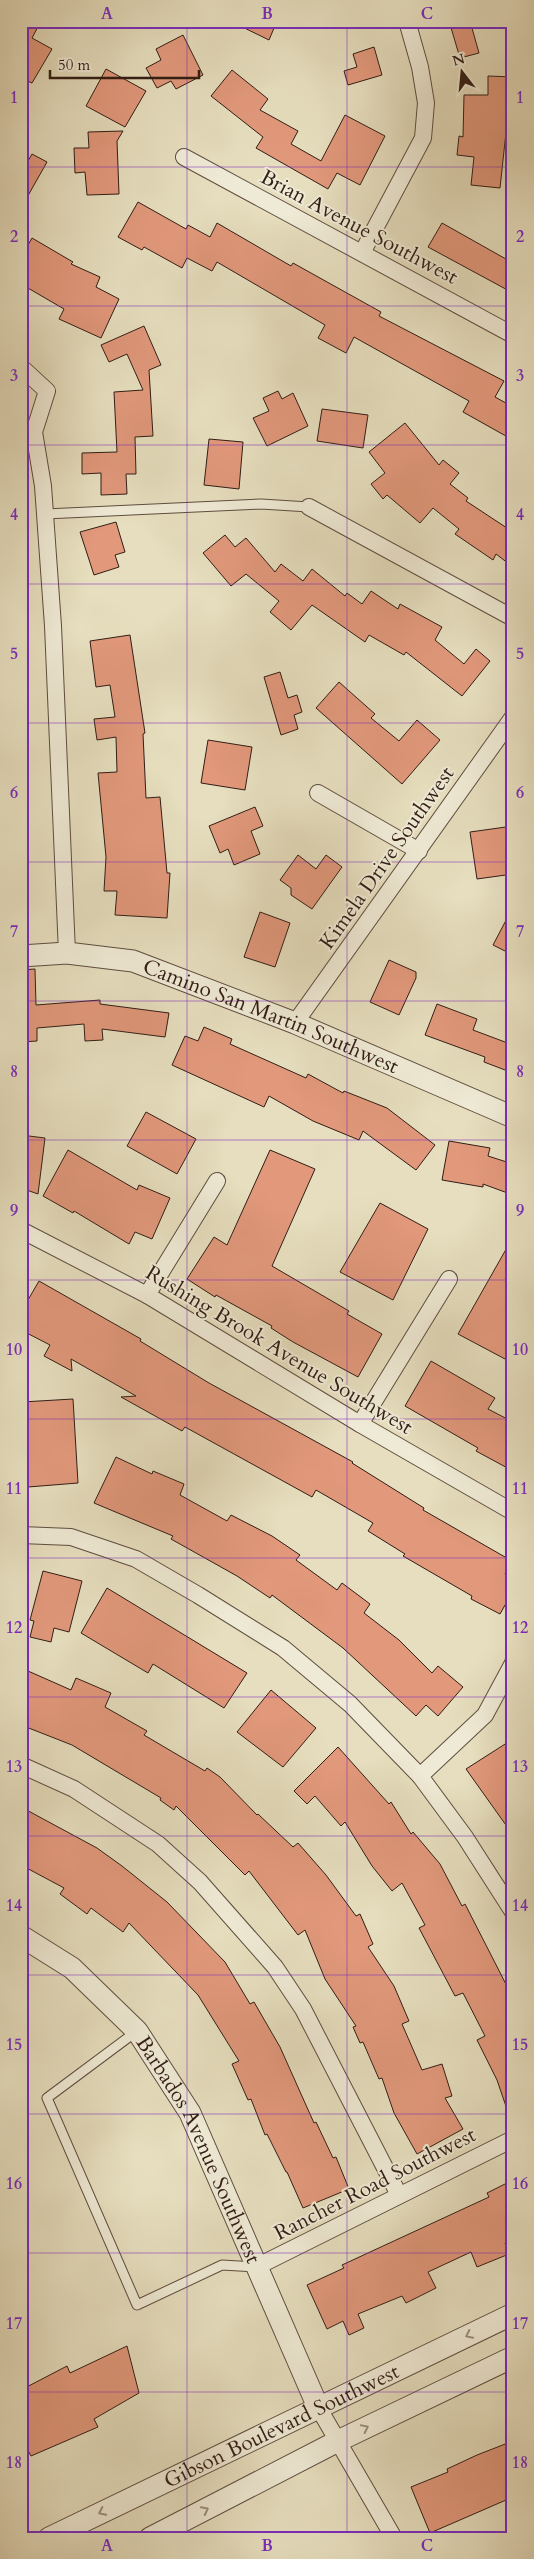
<svg xmlns="http://www.w3.org/2000/svg" width="534" height="2559" font-family="Cardo,serif">
<style>
.building{fill:#e1987b;stroke:#311d15}
.lines{fill:none;stroke-linecap:round;stroke-linejoin:round}
.service-casing{stroke:#5e4d3f;stroke-width:11}
.minor-casing{stroke:#5e4d3f;stroke-width:18}
.tertiary-casing{stroke:#5e4d3f;stroke-width:23}
.service{stroke:#efead5;stroke-width:9}
.minor{stroke:#efead5;stroke-width:16}
.tertiary{stroke:#efead5;stroke-width:21}
.oneway{stroke:#9a8e7f}
.grid{fill:none;stroke:#7b2cbf;stroke-width:1;stroke-opacity:0.55}
.labels{text-anchor:middle;dominant-baseline:central;stroke-width:4;stroke-linejoin:round;paint-order:stroke}
.street-label{font-size:21px;fill:#311d15;stroke:#efead5}
.neatline{fill:none;stroke:#7b2cbf;stroke-width:2}
.grid-label{font-size:16px;text-anchor:middle;font-weight:bold;fill:#7b2cbf}
</style>
<rect width="100%" height="100%" fill="#e6debe"/>
<filter id="stains"><feTurbulence type="fractalNoise" baseFrequency=".004" numOctaves="4"/><feColorMatrix values="0 0 0 0 .2 0 0 0 0 .09 0 0 0 0 .02 0 0 0 .5 -.17"/></filter>
<radialGradient id="worn" r=".72"><stop offset=".6" stop-color="#630" stop-opacity="0"/><stop offset="1" stop-color="#630" stop-opacity=".3"/></radialGradient>
<!-- building -->
<g class="building">
<path d="M21 21H41L32 38 52 49 32 83 21 78Z"/>
<path d="M230 21H277L269 40Z"/>
<path d="M449 21H470L479 53 460 58Z"/>
<path d="M183 35 203 75 176 89 171 81 157 88 146 68 161 60 156 49Z"/>
<path d="M374 47 382 75 348 85 344 71 357 67 353 54Z"/>
<path d="M106 69 146 91 125 127 86 106Z"/>
<path d="M232 70 268 99 260 110 298 131 291 144 321 161 345 115 385 136 360 185 337 173 328 189 256 148 263 137 211 96Z"/>
<path d="M488 76 513 77V109L510 123H507L500 188 471 185 474 157 457 155 459 136 463 137 464 95H488Z"/>
<path d="M123 131 117 141 119 194 87 195 85 172 75 173 74 148H89L88 132Z"/>
<path d="M32 154 47 162 21 208V173Z"/>
<path d="M138 202 186 229 188 225 210 237 217 223 291 266 293 263 381 312 379 316 504 381 495 397 513 407V440L463 412 469 401 354 337 346 353 318 338 325 325 217 262 212 271 187 258 182 268 144 247 142 250 118 237Z"/>
<path d="M442 223 513 263V293L428 247Z"/>
<path d="M32 238 73 262 71 264 100 277 96 287 119 299 101 338 59 319 64 309 21 284V257Z"/>
<path d="M144 326 161 365 149 370 153 436 135 437 136 474H126L127 494 101 495V473L82 474V453L117 452 114 392 143 390 127 354 109 362 101 345Z"/>
<path d="M278 391 282 399 293 393 308 426 267 446 253 418 269 411 263 398Z"/>
<path d="M322 409 368 415 363 448 317 441Z"/>
<path d="M405 423 439 465 443 460 459 473 450 484 468 498 466 501 513 532V567L496 554 493 560 455 534 459 529 433 508 420 523 387 495 383 499 371 484 385 473 369 452Z"/>
<path d="M209 439 243 442 239 489 204 485Z"/>
<path d="M116 522 125 552 115 555 119 567 94 575 80 532Z"/>
<path d="M225 535 235 547 246 538 275 572 281 564 303 581 312 569 345 596 347 593 362 604 371 591 398 609 400 604 442 627 435 640 464 664 476 649 490 661 462 696 406 652 404 655 369 635 365 642 312 605 291 630 270 612 279 601 246 574 231 586 203 553Z"/>
<path d="M130 635 145 733 143 734 146 798 160 797 167 873H170L167 918 115 915 117 891H104L106 857 98 773 117 772 116 737 97 740 94 719 115 717 110 685 96 687 90 641Z"/>
<path d="M280 672 288 698 297 695 302 712 294 715 298 729 281 735 264 677Z"/>
<path d="M339 682 375 714 371 718 399 741 417 720 440 740 402 784 316 708Z"/>
<path d="M208 740 252 747 245 790 201 783Z"/>
<path d="M255 807 263 826 251 831 260 854 234 865 228 849 220 853 209 826Z"/>
<path d="M506 827 509 852H513V874L477 879 470 832Z"/>
<path d="M298 855 316 869 326 855 342 867 312 909 291 895V888L280 880Z"/>
<path d="M513 907V955L493 945Z"/>
<path d="M260 912 290 923 275 967 244 957Z"/>
<path d="M389 960 416 972V978L399 1015 370 1002Z"/>
<path d="M35 969 36 1005 100 1000V1004L169 1013 165 1037 102 1029 103 1040 85 1041 84 1024 37 1028V1041L21 1042V970Z"/>
<path d="M437 1004 477 1019 473 1030 513 1045V1073L484 1062 485 1057 425 1035Z"/>
<path d="M204 1027 232 1039 230 1044 306 1078 308 1074 343 1093 344 1091 387 1108 435 1145 416 1170 363 1131 359 1140 313 1121 269 1096 264 1107 172 1065 185 1036 198 1041Z"/>
<path d="M146 1112 196 1139 177 1174 127 1146Z"/>
<path d="M21 1135 45 1138 38 1194 21 1188Z"/>
<path d="M449 1141 490 1148 488 1156 513 1164V1195L483 1184V1187L442 1180Z"/>
<path d="M68 1150 137 1190 139 1185 170 1198 152 1239 135 1232 129 1244 74 1211 73 1213 43 1196Z"/>
<path d="M270 1150 315 1169 272 1266 349 1311 347 1314 382 1334 358 1377 293 1342 271 1328 272 1326 216 1295 215 1297 187 1279 214 1237 227 1245Z"/>
<path d="M380 1203 428 1229 393 1300 340 1272Z"/>
<path d="M513 1237V1344L505 1359 458 1334Z"/>
<path d="M39 1281 141 1339 140 1341 209 1383 353 1462 352 1463 424 1508 423 1510 512 1561 505 1574 513 1578V1591L500 1614 471 1599 472 1596 403 1556 405 1554 368 1531 373 1523 316 1490 312 1497 185 1427 182 1431 121 1397 136 1396 71 1359 72 1371 44 1356 50 1345 21 1330V1312Z"/>
<path d="M431 1361 495 1398 488 1409 513 1422V1471L476 1451 478 1448 405 1406Z"/>
<path d="M73 1399 78 1483 28 1487 22 1402Z"/>
<path d="M116 1457 152 1474 153 1471 184 1484 180 1495 227 1521 231 1515 272 1536 300 1555 296 1560 337 1590 342 1583 370 1604 364 1613 399 1640 432 1673 438 1666 463 1687 438 1716 426 1705 416 1716 343 1648 272 1595 270 1598 237 1576 171 1539 173 1536 94 1503Z"/>
<path d="M43 1571 82 1581 69 1632 54 1628 51 1642 30 1637 34 1621 30 1620Z"/>
<path d="M107 1588 247 1673 224 1708 153 1664 148 1673 81 1633Z"/>
<path d="M28 1671 71 1690 76 1678 111 1693 105 1707 147 1731 144 1735 205 1771 207 1768 220 1777 257 1815 258 1814 293 1847 298 1843 326 1875 356 1916 360 1914 373 1944 368 1947 394 1986 409 2021 402 2024 422 2070 442 2064 452 2096 445 2098 463 2129 417 2154 394 2113 382 2078 379 2079 363 2042 360 2043 353 2027 356 2026 325 1979 305 1930 298 1935 249 1871 245 1875 176 1806 174 1810 160 1800 161 1798 72 1745 21 1725V1686Z"/>
<path d="M271 1690 316 1728 283 1767 237 1732Z"/>
<path d="M513 1739V1835L466 1769Z"/>
<path d="M338 1747 389 1804 391 1802 411 1834 413 1832 440 1864 462 1906 465 1904 513 1998V2117L510 2118 497 2080 477 2040 485 2036 463 1993 455 1996 419 1928 425 1925 402 1883 392 1891 372 1866 345 1822 341 1826 315 1796 307 1804 294 1791Z"/>
<path d="M21 1807 97 1848 122 1866 167 1902 225 1962 250 2004 254 2002 280 2047 314 2123 316 2122 333 2158 336 2157 349 2189 303 2208 287 2172H286L267 2134 265 2135 251 2099 248 2100 232 2064 239 2061 198 1995 129 1923 123 1932 91 1908 87 1914 60 1894 64 1888 21 1865Z"/>
<path d="M513 2180V2238L505 2243 509 2254 477 2267 471 2252 428 2272 436 2288 406 2303 402 2296 358 2314 364 2328 349 2335 343 2321 327 2329 307 2285 344 2268 342 2265 489 2197 487 2193Z"/>
<path d="M127 2346 139 2393 94 2419 98 2427 31 2456 21 2438V2390L67 2366 70 2373Z"/>
<path d="M513 2441V2497L430 2533 411 2487 448 2472 447 2469 477 2455Z"/>
</g>
<g class="lines">
<!-- service casing -->
<g class="service-casing">
<g id="service">
<path d="M45 514 261 504 309 507"/>
<path d="M137 2031 47 2098 137 2305 222 2265 256 2267"/>
</g>
</g>
<!-- minor casing -->
<g class="minor-casing">
<g id="minor">
<path d="M184 157 513 335"/>
<path d="M362 253 423 138 426 103 420 67 407 21"/>
<path d="M21 367 47 391 34 432 43 486 53 626 67 953"/>
<path d="M309 507 513 618"/>
<path d="M318 793 419 851"/>
<path d="M295 1023 513 717"/>
<path d="M21 1230 147 1295 360 1424 513 1512"/>
<path d="M147 1295 217 1181"/>
<path d="M360 1424 449 1279"/>
<path d="M21 1535 71 1537 136 1559 198 1595 283 1648 350 1704 420 1776 465 1837 513 1912"/>
<path d="M21 1765 74 1789 158 1844 200 1882 275 1967 303 2009 399 2195"/>
<path d="M420 1776 485 1715 513 1663"/>
<path d="M256 2267 513 2139"/>
<path d="M318 2407 394 2538"/>
</g>
</g>
<!-- tertiary casing -->
<g class="tertiary-casing">
<g id="tertiary">
<path id="s1" d="M21 956 67 953 133 961 295 1023 513 1117"/>
<path id="s2" d="M21 1936 72 1968 137 2031 190 2113 318 2407"/>
<path id="s3" d="M49 2538 513 2314"/>
<path d="M150 2538 338 2441 513 2357"/>
</g>
</g>
<!-- service -->
<use href="#service" class="service"/>
<!-- minor -->
<use href="#minor" class="minor"/>
<!-- tertiary -->
<use href="#tertiary" class="tertiary"/>
</g>
<!-- one-way arrows -->
<defs><path id="oneway-chevron" d="M-2-3.5L2.5 0L-2 3.5" fill="none" stroke-width="1.6" stroke-linecap="round" stroke-linejoin="round" transform="scale(1.25)"/></defs>
<g class="oneway">
<use href="#oneway-chevron" transform="translate(469 2335) rotate(154)"/>
<use href="#oneway-chevron" transform="translate(365 2428) rotate(-26)"/>
<use href="#oneway-chevron" transform="translate(205 2510) rotate(-27)"/>
<use href="#oneway-chevron" transform="translate(102 2512) rotate(154)"/>
</g>
<!-- grid -->
<path class="grid" d="M187 21V2538M347 21V2538M21 167H513M21 306H513M21 445H513M21 584H513M21 723H513M21 862H513M21 1001H513M21 1140H513M21 1280H513M21 1419H513M21 1558H513M21 1697H513M21 1836H513M21 1975H513M21 2114H513M21 2253H513M21 2392H513"/>
<g class="labels">
<!-- street labels -->
<g class="street-label">
<text transform="translate(359 227) rotate(28)">Brian Avenue Southwest</text>
<text transform="translate(387 858) rotate(-55)">Kimela Drive Southwest</text>
<text stroke="none"><textPath href="#s1" startOffset="261">Camino San Martin Southwest</textPath></text>
<text transform="translate(279 1350) rotate(31)">Rushing Brook Avenue Southwest</text>
<text stroke="none"><textPath href="#s2" startOffset="285">Barbados Avenue Southwest</textPath></text>
<text transform="translate(375 2184) rotate(-27)">Rancher Road Southwest</text>
<text stroke="none"><textPath href="#s3" startOffset="258">Gibson Boulevard Southwest</textPath></text>
</g>
</g>
<!-- margin -->
<rect width="534" height="2559" fill="none" stroke="#e6debe" stroke-width="55"/>
<!-- north arrow -->
<g transform="translate(462 72) rotate(344)" stroke="#efead5" stroke-width="4" paint-order="stroke">
<path d="M0-4L9 19L0 12L-9 19Z" fill="#311d15"/>
<text y="-8" font-size="14" font-weight="bold" text-anchor="middle" fill="#311d15">N</text>
</g>
<!-- scale -->
<path d="M50 70v8h149v-8" fill="none" stroke="#311d15" stroke-width="2.5"/>
<text x="58" y="70" font-size="15" fill="#311d15" stroke="#efead5" stroke-width="4" paint-order="stroke">50 m</text>
<rect x="28" y="28" width="478" height="2504" class="neatline"/>
<g class="grid-label">
<text x="107" y="19">A</text>
<text x="267" y="19">B</text>
<text x="427" y="19">C</text>
<text x="14" y="103">1</text>
<text x="520" y="103">1</text>
<text x="14" y="242">2</text>
<text x="520" y="242">2</text>
<text x="14" y="381">3</text>
<text x="520" y="381">3</text>
<text x="14" y="520">4</text>
<text x="520" y="520">4</text>
<text x="14" y="659">5</text>
<text x="520" y="659">5</text>
<text x="14" y="798">6</text>
<text x="520" y="798">6</text>
<text x="14" y="937">7</text>
<text x="520" y="937">7</text>
<text x="14" y="1077">8</text>
<text x="520" y="1077">8</text>
<text x="14" y="1216">9</text>
<text x="520" y="1216">9</text>
<text x="14" y="1355">10</text>
<text x="520" y="1355">10</text>
<text x="14" y="1494">11</text>
<text x="520" y="1494">11</text>
<text x="14" y="1633">12</text>
<text x="520" y="1633">12</text>
<text x="14" y="1772">13</text>
<text x="520" y="1772">13</text>
<text x="14" y="1911">14</text>
<text x="520" y="1911">14</text>
<text x="14" y="2050">15</text>
<text x="520" y="2050">15</text>
<text x="14" y="2189">16</text>
<text x="520" y="2189">16</text>
<text x="14" y="2329">17</text>
<text x="520" y="2329">17</text>
<text x="14" y="2468">18</text>
<text x="520" y="2468">18</text>
<text x="107" y="2551">A</text>
<text x="267" y="2551">B</text>
<text x="427" y="2551">C</text>
</g>
<rect width="100%" height="100%" filter="url(#stains)"/>
<rect width="100%" height="100%" fill="url(#worn)"/>
</svg>
